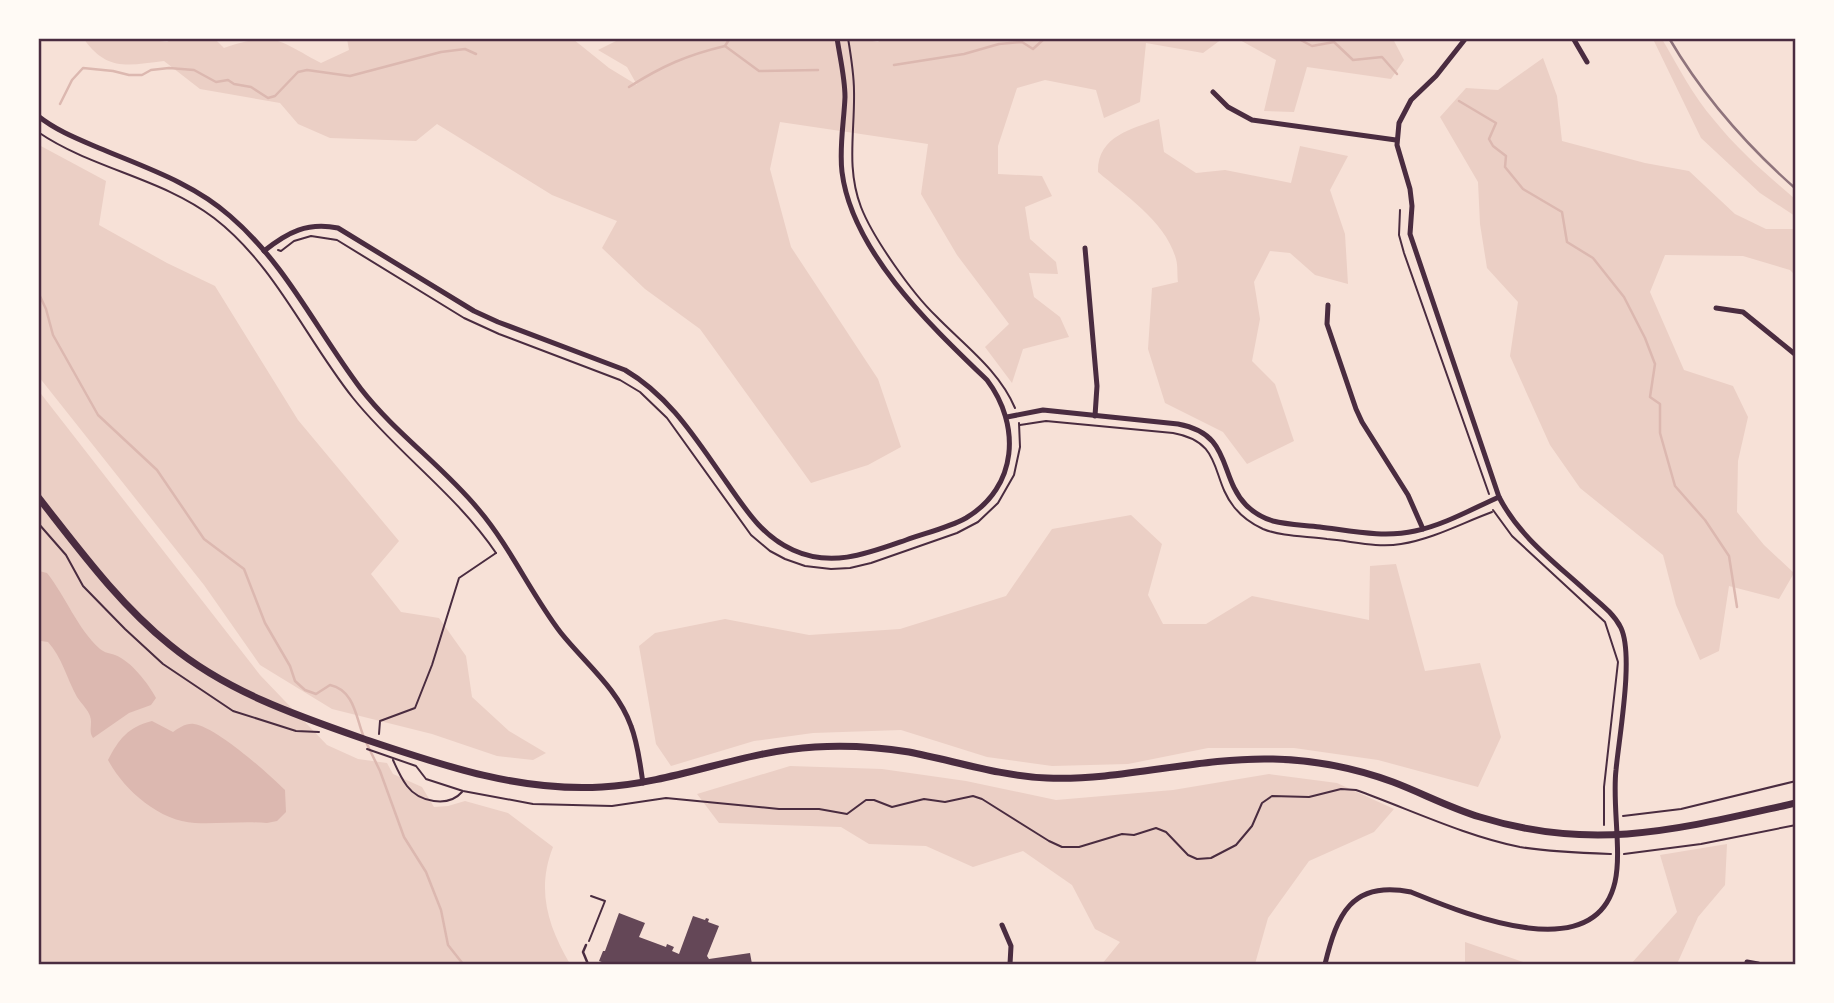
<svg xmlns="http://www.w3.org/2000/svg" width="1834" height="1003" font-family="Commissioner,sans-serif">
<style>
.green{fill:#ebcfc5}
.water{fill:#dcb8b0}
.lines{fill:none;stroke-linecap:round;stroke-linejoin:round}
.stream{stroke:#dcb8b0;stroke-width:2.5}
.building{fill:#644757}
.path{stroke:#4a2c40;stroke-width:2}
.service{stroke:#4a2c40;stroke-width:2.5}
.minor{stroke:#4a2c40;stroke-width:5}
.secondary{stroke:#4a2c40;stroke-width:7}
.rail{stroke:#8f747c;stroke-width:2.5}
.neatline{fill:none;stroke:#4a2c40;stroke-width:2.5}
</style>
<rect width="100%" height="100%" fill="#f7e1d7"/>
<!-- green -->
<g class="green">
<path d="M139 38 167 42 172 39H215L224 48C275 31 276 39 321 63L349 50 347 39H573L609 68 637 85 627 67 598 50 618 40 643 38H856L878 42 882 38 1222 39 1203 53 1146 43 1140 102 1104 118 1096 90 1045 80 1017 88 998 146V174L1042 176 1052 196 1025 207 1030 239 1056 262 1058 274 1029 273 1034 297 1060 317 1069 337 1023 349 1012 383 985 347 1009 324 957 255 921 194 928 144 780 122 770 169 791 247 878 379 901 447 868 465 811 483 700 329 645 289 602 248 617 221 552 195 437 124 416 141 330 138 298 124 280 103 200 89 164 61C129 65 107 72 84 39Z"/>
<path d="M1238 39H1393L1404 60 1391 79 1307 67 1294 112 1264 111 1276 60Z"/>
<path d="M1653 39H1662C1678 66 1693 96 1714 120 1738 150 1766 174 1795 199V216L1760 193 1701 138Z"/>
<path d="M1543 58 1557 96 1562 141 1645 163 1689 171 1735 214 1766 229H1795V275L1790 270 1743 256 1665 255 1650 292 1684 370 1733 386 1748 417 1738 461 1737 512 1764 545 1794 573 1779 599 1729 586 1719 651 1700 660 1676 605 1663 555 1580 488 1550 445 1510 356 1518 302 1487 268 1480 224 1478 182 1440 117 1466 88 1498 90Z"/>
<path d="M1159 119 1164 152 1196 173 1225 170 1291 183 1300 146 1348 156 1330 190 1345 234 1348 284 1315 275 1290 253 1270 251 1254 282 1260 319 1252 361 1275 384 1294 441 1247 464 1223 432 1165 403 1148 349 1152 288 1178 282C1177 275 1178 266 1176 259 1166 222 1126 196 1098 172 1097 136 1132 129 1159 119Z"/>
<path d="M39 145 106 181 99 225 167 263 215 286 298 420 399 541 371 574 401 612 439 618 466 656 472 697 509 731 546 753 533 760 497 756 432 734 332 709 260 665 204 585 39 377Z"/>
<path d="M38 390 260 675 327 745 358 759 387 763 393 774 422 787 434 807 448 806 465 801 508 813 553 847C536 890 548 926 570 964H39Z"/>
<path d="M1131 515 1162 544 1148 595 1163 624H1206L1252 596 1369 620 1370 566 1396 564 1425 671 1480 663 1501 737 1478 787 1378 760 1294 748H1208L1128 764 1052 766 987 757 901 730 813 733 754 741 671 766 656 744 639 646 655 633 725 619 809 635 900 629 1006 596 1052 529Z"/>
<path d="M790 766 882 769 966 781 1056 800 1173 790 1269 774 1337 783 1394 809 1374 832 1309 861 1268 918 1255 964H1102L1120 942 1095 929 1072 885 1023 851 973 867 926 846 869 844 841 827 719 823 697 794Z"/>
<path d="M1727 844 1725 885 1698 917 1677 964H1631L1677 912 1660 855Z"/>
<path d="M1465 942 1529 964H1465Z"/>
</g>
<!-- water -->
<g class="water">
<path d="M39 571 47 573C66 597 77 628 100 649 105 653 109 653 115 655 131 661 148 683 156 698L151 705 129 713 93 738C88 731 93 724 90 716 88 710 81 703 77 697 67 679 62 657 48 642L41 641 39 647Z"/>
<path d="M152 721 173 732C179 728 186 723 194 724 216 727 268 773 285 790L286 812 277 821 267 823C243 821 219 824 195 823 159 821 124 790 108 760 119 739 128 727 152 721Z"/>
</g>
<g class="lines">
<!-- stream -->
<g class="stream">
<path d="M1297 38 1312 46 1334 42 1353 60 1382 57 1397 74"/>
<path d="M725 46 730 38"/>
<path d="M894 65 964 54 999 44 1022 42 1033 49 1045 38"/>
<path d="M629 87C662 66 687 55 725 46L759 71 818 70"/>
<path d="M1459 101 1496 123 1489 139 1493 146 1506 156 1505 167 1523 189 1562 212 1567 242 1593 258 1624 297 1645 338 1655 364 1650 397 1660 404V433L1675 486 1705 520 1729 556 1737 607"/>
<path d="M60 104 72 80 83 68 113 71 129 75H142L151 70 169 68 194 70 216 82 228 80 234 84 251 87 268 98 275 96 298 72 307 70 350 76 441 52 465 49 476 54"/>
<path d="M38 292 46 309 53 335 98 415 157 470 204 539 244 569 265 623 290 666 295 681 305 690 316 694 330 685C354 690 356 717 363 735"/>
<path d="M366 742 380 771 404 837 426 872 441 910 448 945 463 964"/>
</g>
</g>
<!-- building -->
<path class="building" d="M619 913 645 923 639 937 666 947 667 944 674 947 672 951 679 954 693 916 705 920 706 918 709 919 708 922 719 926 707 956 709 959 750 953 752 964H607L599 961 603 951H605Z"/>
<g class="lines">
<!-- path -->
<g class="path">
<path d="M848 38C851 56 854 74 854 91 855 131 846 168 861 207 873 238 912 293 936 316 964 345 999 370 1015 408"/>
<path d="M38 132C92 169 162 178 214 218 275 265 306 339 353 398 397 453 456 494 496 553"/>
<path d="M1400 210 1399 235 1404 253 1489 494"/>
<path d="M278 250 281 251 294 241 311 236 337 240 464 318 499 334 620 380 640 392 667 418 751 535 770 551 785 559 805 566 831 569 850 568 871 563 957 533 978 522 998 503 1014 475 1020 447 1019 423"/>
<path d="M1020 425 1046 421 1173 433C1224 442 1210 477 1234 507 1242 517 1252 524 1263 529 1283 537 1306 536 1327 539 1352 541 1376 548 1401 544 1433 539 1462 523 1492 512"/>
<path d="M1493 510 1512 536 1605 622 1618 662 1604 787V825"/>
<path d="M38 523 66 555 83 586 125 629 163 664 233 711 296 731 319 732"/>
<path d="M379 734 380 721 415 708 432 665 459 578 496 553"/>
<path d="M367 749 416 766 426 779 463 791 533 804 612 806 666 798 779 809H819L847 814 866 800H874L892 807 924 799 945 802 973 796 982 799 1049 841 1062 847H1079L1122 834 1134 835 1156 828 1166 832 1188 855 1197 859 1211 858 1236 845 1252 826 1262 803 1272 796 1309 797 1341 789 1356 790C1409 809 1465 836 1520 847 1550 852 1581 853 1611 854"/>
<path d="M393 760C397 769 401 778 407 786 419 802 448 808 462 792"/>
<path d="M1623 816 1681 809 1796 781"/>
<path d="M1624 854 1701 844 1796 825"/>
<path d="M589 941 605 901 591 896"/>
</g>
<!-- service -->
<path class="service" d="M586 945 583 952 588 964"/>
<!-- minor -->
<g class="minor">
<path d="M1573 38 1587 62"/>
<path d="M1213 92 1228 107 1252 120 1396 140"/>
<path d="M38 116C57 131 78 139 99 148 144 167 193 183 230 216 286 264 317 331 361 389 396 434 443 466 479 510 511 548 531 594 561 633 585 663 618 689 631 726 638 744 640 764 643 783"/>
<path d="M1085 248 1097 386 1095 416"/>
<path d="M264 251C288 232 307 222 338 228L474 311 498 322 625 370C671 397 697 441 727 483 746 510 762 536 793 550 832 568 869 553 906 540 925 533 948 528 966 518 1018 487 1021 425 987 380 932 327 852 252 842 172 839 147 844 122 845 97 845 78 840 58 837 38"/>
<path d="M1328 305 1327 324 1356 409 1362 422 1408 495 1423 529"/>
<path d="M1716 308 1743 312 1796 355"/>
<path d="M1007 417 1043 410 1178 424C1233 434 1218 476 1246 505 1253 512 1263 518 1273 521 1288 525 1305 525 1320 527 1352 531 1384 538 1415 531 1444 525 1472 509 1499 497"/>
<path d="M1002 925 1011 946 1010 964"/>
<path d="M1747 962 1758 964"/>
<path d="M1325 964C1337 915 1351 880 1411 892 1463 913 1595 969 1615 882 1622 851 1612 804 1616 770 1619 737 1634 656 1621 628 1613 612 1598 602 1585 590 1553 561 1519 536 1499 497L1410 234 1412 206 1410 189 1397 145 1399 123 1411 100 1436 76 1466 38"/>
</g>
<!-- secondary -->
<path class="secondary" d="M38 497C79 549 118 603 170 645 226 691 295 715 364 739 441 765 519 792 602 787 675 783 742 751 815 747 846 745 878 747 909 752 955 761 1000 776 1047 778 1123 781 1197 757 1273 759 1313 760 1355 768 1393 782 1422 793 1450 808 1480 817 1596 853 1683 828 1796 803"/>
<!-- rail -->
<path class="rail" d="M1669 38C1703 96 1746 145 1796 189"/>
</g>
<!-- border -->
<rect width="1834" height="1003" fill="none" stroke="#fffaf5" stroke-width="80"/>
<rect x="40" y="40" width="1754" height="923" class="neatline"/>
</svg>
